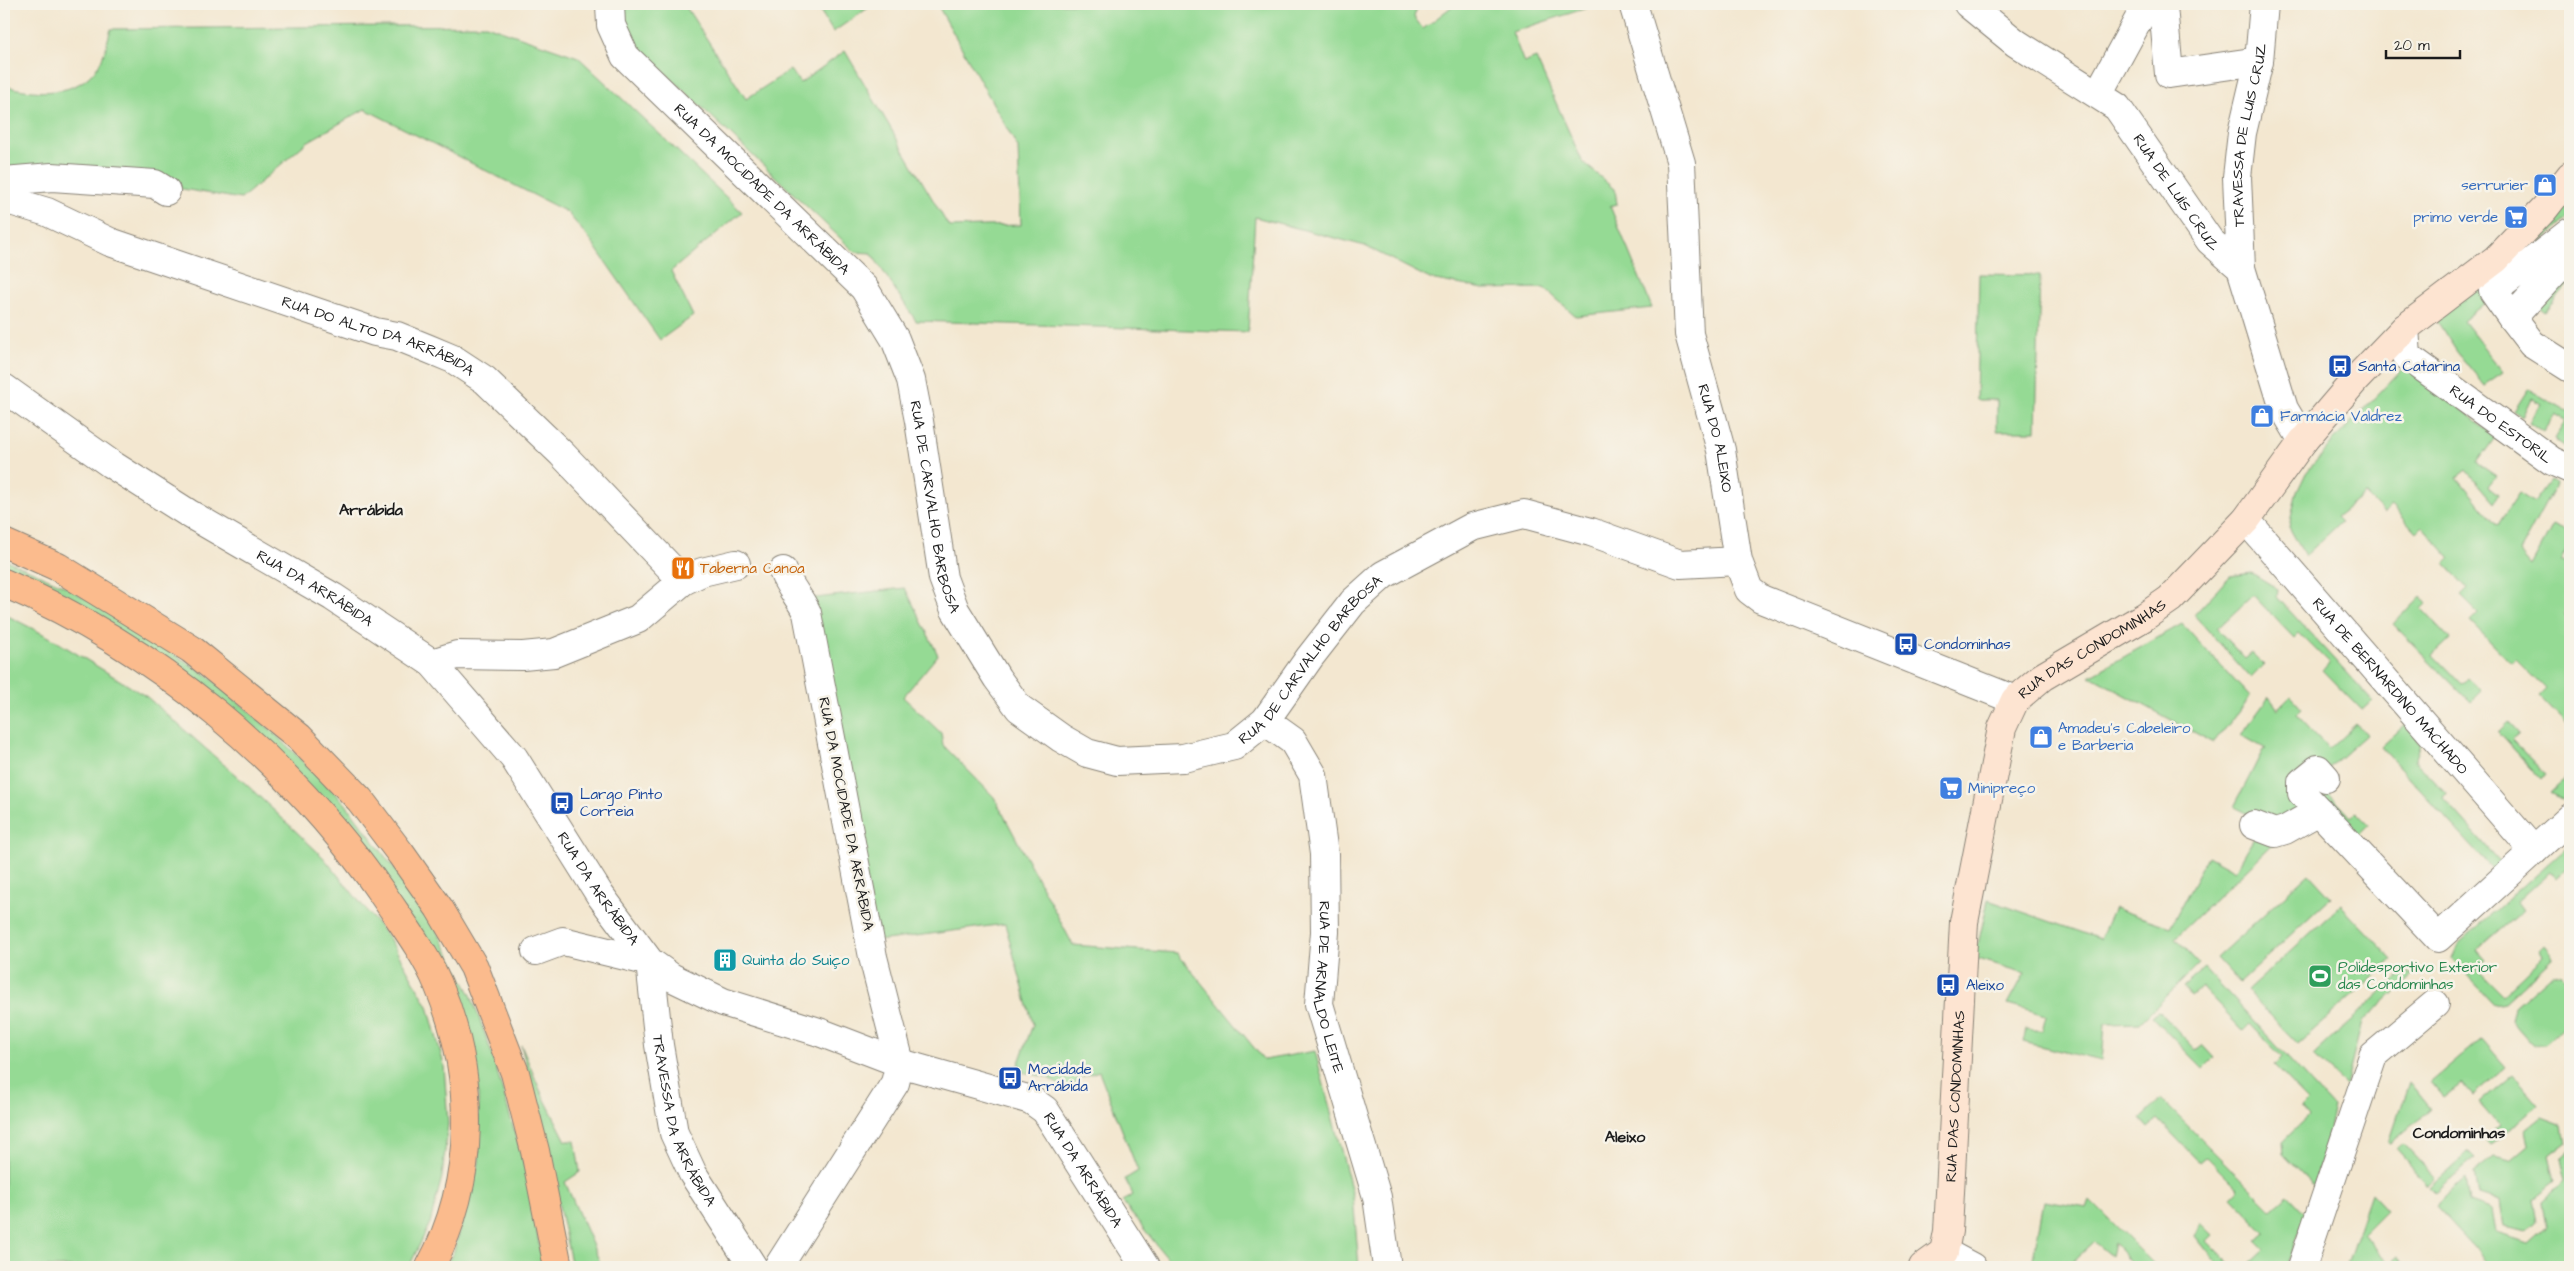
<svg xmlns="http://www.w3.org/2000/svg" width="2574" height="1271" font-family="'Architects Daughter',sans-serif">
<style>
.green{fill:#95da94;stroke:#587b58}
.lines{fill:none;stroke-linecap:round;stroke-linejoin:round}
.street-casing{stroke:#888276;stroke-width:30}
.secondary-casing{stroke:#888276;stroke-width:30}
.highway-casing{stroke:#888276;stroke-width:30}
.street{stroke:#fff;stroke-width:28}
.secondary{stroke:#fde4d1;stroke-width:28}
.highway{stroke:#fbbb8d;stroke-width:28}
.labels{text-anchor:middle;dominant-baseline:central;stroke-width:5;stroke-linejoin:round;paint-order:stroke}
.street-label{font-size:15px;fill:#1c1c1c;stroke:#f7f3e8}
.shop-label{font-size:15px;fill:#366cbe;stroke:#f7f3e8;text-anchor:start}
.transit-label{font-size:15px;fill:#164399;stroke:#f7f3e8;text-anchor:start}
.food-label{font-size:15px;fill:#c56008;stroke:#f7f3e8;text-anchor:start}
.culture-label{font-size:15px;fill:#0d838f;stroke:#f7f3e8;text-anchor:start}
.leisure-label{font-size:15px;fill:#27864d;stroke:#f7f3e8;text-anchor:start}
.neighbourhood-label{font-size:16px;font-weight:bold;fill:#1c1c1c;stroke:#f7f3e8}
</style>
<rect width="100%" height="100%" fill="#f7f3e8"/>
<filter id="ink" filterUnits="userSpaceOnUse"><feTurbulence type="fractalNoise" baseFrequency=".02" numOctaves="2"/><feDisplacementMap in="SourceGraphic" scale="10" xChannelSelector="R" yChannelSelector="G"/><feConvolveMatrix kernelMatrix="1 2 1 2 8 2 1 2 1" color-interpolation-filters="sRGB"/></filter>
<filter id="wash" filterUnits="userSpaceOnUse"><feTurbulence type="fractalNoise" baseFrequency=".0096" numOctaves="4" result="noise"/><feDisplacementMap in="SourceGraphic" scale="20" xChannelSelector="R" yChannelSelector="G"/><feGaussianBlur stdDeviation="1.12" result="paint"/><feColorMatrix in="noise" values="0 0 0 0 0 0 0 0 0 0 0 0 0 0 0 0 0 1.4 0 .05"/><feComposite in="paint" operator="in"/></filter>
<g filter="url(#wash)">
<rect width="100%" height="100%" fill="#f3e7d0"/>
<!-- green -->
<g class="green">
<path d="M624 4H684L746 99 790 70 800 83 845 51 949 227 1021 225 1018 148 937 4H1383V8H1417L1414 17 1423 29 1455 4H1599L1512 32 1524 63 1536 58 1582 161 1615 190 1617 204 1610 206 1652 308 1576 316 1544 288 1484 289 1430 279 1365 246 1255 217 1248 332 916 321 871 253 855 252 639 48 625 22Z"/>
<path d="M816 4H874L833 32Z"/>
<path d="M486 25 578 57 742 212 671 271 693 316 660 340 591 241 567 212 365 109 307 142 241 199 171 187 4 173V86C37 94 77 98 98 66 105 56 107 41 111 29Z"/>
<path d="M2567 198 2570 201V217L2484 292 2487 301 2463 321 2503 372 2484 385 2457 352 2437 321Z"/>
<path d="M1979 274 2040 275 2036 431H1997V400H1976Z"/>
<path d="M2562 279 2569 283 2545 312 2535 303Z"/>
<path d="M2406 365 2496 436 2477 463 2496 476 2488 486 2498 494 2493 502 2466 470 2457 477 2497 526 2519 493 2534 503 2550 481 2556 484 2519 552 2531 566 2553 526 2570 534V543L2560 563 2570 562V608L2564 614 2570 623V728L2539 696 2546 689 2516 659 2511 663 2470 621 2478 613 2461 596 2468 589 2445 564 2451 558 2422 526 2416 532 2392 506 2384 513 2365 494 2336 517 2341 522 2305 556 2289 527 2296 494 2306 473 2333 441Z"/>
<path d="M2528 389 2570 413V451L2554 440 2566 420 2555 414 2543 432 2529 422 2541 404 2531 398 2522 417 2514 411Z"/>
<path d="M4 559 67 587 207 675 272 731 345 803 429 915 471 995 491 1051 527 1174 543 1267H445L454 1251 479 1163 478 1079 456 995 262 740 4 574Z"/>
<path d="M2252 573 2278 589 2277 597 2372 701 2362 710 2323 670 2329 663 2299 633 2294 638 2253 595 2217 629 2245 659 2252 653 2264 665 2251 678 2194 615 2230 576Z"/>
<path d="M905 588 938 655 903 697 941 733 943 745 994 797 1073 945 1177 953 1264 1060 1315 1051 1353 1196 1359 1267H1174L1122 1201 1133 1195 1125 1179 1138 1171 1099 1071 1079 1078 1069 1092 1047 1077 1016 1071 1033 1024 1005 924 878 941 806 599Z"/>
<path d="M2420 596 2427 604 2422 609 2450 639 2433 655 2462 685 2468 679 2481 691 2470 702 2393 624Z"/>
<path d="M4 614 51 638 147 697 247 785 323 857 389 938 428 1006 444 1065 448 1124 442 1177 430 1223 409 1267H4Z"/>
<path d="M2182 624 2250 697 2214 743 2090 676Z"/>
<path d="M2291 696 2302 708 2296 714 2329 749 2356 724 2367 734 2331 766 2304 804 2282 823 2257 819 2234 807 2263 750 2266 749 2241 735 2269 697 2278 709Z"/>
<path d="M2508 722 2519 734 2512 740 2546 775 2542 780 2498 732Z"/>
<path d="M2406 724 2421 743 2415 761 2447 794 2444 799 2504 866 2496 873 2381 747Z"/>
<path d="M2570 774V804L2550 792Z"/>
<path d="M2324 788 2351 817 2356 812 2369 825 2359 835 2319 792Z"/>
<path d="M2258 831 2276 841 2175 938 2199 964 2140 1023 2105 1024 2102 1061 2023 1042 2026 1029 2042 1031 2046 1015 2008 1004 2025 973 1975 958 1988 900 2100 939 2114 908 2170 927 2208 856 2235 871Z"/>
<path d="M2570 844V865L2556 879 2550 872 2517 902 2523 910 2477 950 2486 960 2477 969 2503 995 2543 957 2539 951 2544 946 2553 957 2505 1002 2494 1004 2452 959 2458 944Z"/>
<path d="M2309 873 2331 897 2239 983 2216 958Z"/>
<path d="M2341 905 2393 960 2298 1044 2247 991Z"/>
<path d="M2205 968 2334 1108 2314 1186 2283 1154 2282 1142 2308 1117 2300 1108 2308 1100 2274 1065 2282 1057 2250 1024 2243 1031 2201 987 2191 996 2183 987Z"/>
<path d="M2403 971 2413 976 2362 1022 2346 1086 2314 1055Z"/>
<path d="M2553 973 2561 974 2570 984V1022L2545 1044H2532L2511 1020 2514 1007Z"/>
<path d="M2159 1011 2196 1050 2202 1045 2214 1058 2203 1069 2152 1017Z"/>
<path d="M2482 1039 2506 1067 2473 1096 2462 1083 2443 1098 2430 1083Z"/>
<path d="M521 1045 540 1090 566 1141H575L580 1172 565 1182 602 1267H572L549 1159Z"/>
<path d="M2513 1075 2538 1104 2490 1146 2484 1140 2500 1126 2480 1103Z"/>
<path d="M2409 1082 2431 1109 2391 1143 2389 1142Z"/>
<path d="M2161 1099 2271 1209 2287 1195 2306 1215 2286 1267H2246L2265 1249 2257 1241 2266 1233 2231 1197 2239 1189 2207 1157 2200 1163 2158 1119 2148 1128 2140 1119Z"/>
<path d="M2542 1117 2563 1125 2566 1142 2549 1155 2555 1181 2534 1198 2538 1222 2527 1232 2504 1227 2500 1201 2478 1195 2474 1173 2494 1157 2510 1161 2529 1145 2526 1130Z"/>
<path d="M2403 1144 2435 1178 2428 1185 2396 1149Z"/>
<path d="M2570 1149V1244L2562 1267H2492L2435 1206 2465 1179 2469 1202 2492 1210 2496 1233 2529 1243 2547 1227 2543 1201 2565 1181 2560 1158Z"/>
<path d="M2469 1152 2475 1158 2436 1193 2430 1187Z"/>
<path d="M2371 1194 2386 1210 2362 1234 2390 1263 2397 1257 2407 1267H2346Z"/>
<path d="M2090 1200 2157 1267H2135L2114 1243 2111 1256 2094 1242 2067 1267H2005L1998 1262 2007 1259 2032 1264 2044 1201 2087 1208Z"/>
<path d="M2201 1223 2213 1235 2207 1241 2233 1267H2220L2195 1236Z"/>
</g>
</g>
<g filter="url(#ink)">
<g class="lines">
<!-- street casing -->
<g class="street-casing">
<g id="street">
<path id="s1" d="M610 4 611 25 625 56 864 288 895 339 911 380 919 421 943 578 955 610 997 678 1019 708 1061 738 1087 753 1117 761 1183 758 1234 746 1265 721 1310 657 1353 602 1383 575 1472 527 1524 514 1591 532 1680 564 1738 561"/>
<path id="s2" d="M1633 4 1681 163 1689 334 1721 450 1738 561 1749 590 1761 599 2015 700"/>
<path id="s3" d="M1968 4 2016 43 2117 107 2210 241 2241 268 2284 409 2303 441"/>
<path d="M2158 4 2163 6 2169 74 2259 61"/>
<path d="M2098 94 2147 4"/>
<path d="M4 181 52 177 155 184 166 191"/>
<path id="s4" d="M4 199 47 212 110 242 375 332 397 336 429 349 453 359 485 380 562 454 683 581"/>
<path d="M2547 250 2559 267 2512 318 2493 291Z"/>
<path d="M2547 250 2570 232"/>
<path id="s5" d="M2241 268 2237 177 2242 133 2259 61 2264 4"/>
<path d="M2512 318 2532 344 2570 368"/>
<path id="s6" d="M2405 328 2407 356 2552 461 2570 469"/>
<path id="s7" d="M4 388 111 464 188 513 333 597 432 663 514 758 600 895 650 962 671 977 723 1002 819 1032 900 1063 1031 1100 1045 1110 1145 1267"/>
<path id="s8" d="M2246 520 2534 851"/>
<path d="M432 663 457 655 523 656 554 653 638 619 683 581 702 572 736 564"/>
<path id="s9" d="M1265 721 1293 741 1313 775 1324 854 1325 932 1319 1004 1377 1197 1387 1267"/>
<path d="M2326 778 2318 769 2302 782V793L2438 938 2570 818"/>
<path d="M2254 825 2275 833 2285 830 2319 811"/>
<path id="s10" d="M536 951 563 941 650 962 659 1045 674 1133 693 1174 753 1267"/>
<path d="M1944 1252 1972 1267"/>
<path d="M778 1267 895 1083 900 1063 873 957 807 613C800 598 789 587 783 571"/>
<path d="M2302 1267 2373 1056 2435 1004"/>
</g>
</g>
<!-- secondary casing -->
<g class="secondary-casing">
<g id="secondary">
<path id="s11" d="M1923 1267 1944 1252 1948 1231 1964 922 2002 728 2015 700 2042 677 2144 617 2170 599 2246 520 2303 441 2356 379 2405 328 2496 259 2545 208 2570 176"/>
</g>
</g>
<!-- highway casing -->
<g class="highway-casing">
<g id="highway">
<path d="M4 543 58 567 191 649 299 737 360 800 401 854 439 908 474 967 515 1073 535 1151 558 1267"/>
<path d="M4 583C156 648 290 760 384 896 403 924 425 953 438 984 476 1075 477 1180 430 1267"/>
</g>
</g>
<!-- street -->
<use href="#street" class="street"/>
<!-- secondary -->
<use href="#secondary" class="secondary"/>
<!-- highway -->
<use href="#highway" class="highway"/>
</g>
</g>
<!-- icons -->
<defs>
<g id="shop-square" transform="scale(1.25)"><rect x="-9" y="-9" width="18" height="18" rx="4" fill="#3f7fe0" stroke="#f7f3e8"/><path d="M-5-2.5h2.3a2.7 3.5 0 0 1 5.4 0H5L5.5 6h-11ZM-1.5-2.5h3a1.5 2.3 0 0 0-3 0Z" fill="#fff"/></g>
<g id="supermarket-square" transform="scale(1.25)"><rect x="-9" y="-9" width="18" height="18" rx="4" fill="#3f7fe0" stroke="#f7f3e8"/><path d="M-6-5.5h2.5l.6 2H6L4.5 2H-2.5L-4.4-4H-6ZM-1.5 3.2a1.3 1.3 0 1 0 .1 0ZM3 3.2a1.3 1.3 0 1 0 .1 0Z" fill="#fff"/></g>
<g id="bus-square" transform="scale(1.25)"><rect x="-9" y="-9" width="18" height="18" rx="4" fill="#1a4fb4" stroke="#f7f3e8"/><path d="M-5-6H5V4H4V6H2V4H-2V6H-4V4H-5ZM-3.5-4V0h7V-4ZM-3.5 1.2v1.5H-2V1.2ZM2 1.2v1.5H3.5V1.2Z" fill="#fff"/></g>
<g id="restaurant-square" transform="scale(1.25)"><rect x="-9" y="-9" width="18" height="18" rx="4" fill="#e8710a" stroke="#f7f3e8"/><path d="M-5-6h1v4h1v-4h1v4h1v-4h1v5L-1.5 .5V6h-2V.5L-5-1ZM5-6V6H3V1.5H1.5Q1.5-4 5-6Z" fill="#fff"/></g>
<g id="building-square" transform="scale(1.25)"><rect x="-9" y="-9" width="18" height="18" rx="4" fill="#0f9aa8" stroke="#f7f3e8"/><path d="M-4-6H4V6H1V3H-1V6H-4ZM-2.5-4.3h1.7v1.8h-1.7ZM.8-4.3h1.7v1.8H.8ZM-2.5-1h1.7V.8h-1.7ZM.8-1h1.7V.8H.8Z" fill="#fff"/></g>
<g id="stadium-square" transform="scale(1.25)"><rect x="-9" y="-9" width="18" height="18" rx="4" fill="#2e9e5b" stroke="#f7f3e8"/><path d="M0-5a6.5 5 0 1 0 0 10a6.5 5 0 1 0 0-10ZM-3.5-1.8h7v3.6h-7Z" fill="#fff"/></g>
</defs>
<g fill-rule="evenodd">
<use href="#shop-square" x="2545" y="185"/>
<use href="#supermarket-square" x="2516" y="217"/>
<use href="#bus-square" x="2340" y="366"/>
<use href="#shop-square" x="2262" y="416"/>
<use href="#restaurant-square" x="683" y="568"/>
<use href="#bus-square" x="1906" y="644"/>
<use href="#shop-square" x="2041" y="737"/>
<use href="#supermarket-square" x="1951" y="788"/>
<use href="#bus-square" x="562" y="803"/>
<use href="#building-square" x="725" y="960"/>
<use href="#stadium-square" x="2320" y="976"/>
<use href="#bus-square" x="1948" y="985"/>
<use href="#bus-square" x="1010" y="1078"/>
</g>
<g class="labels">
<!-- street labels -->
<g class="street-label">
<text stroke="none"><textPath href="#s5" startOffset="134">TRAVESSA DE LUIS CRUZ</textPath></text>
<text stroke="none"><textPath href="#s1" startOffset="246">RUA DA MOCIDADE DA ARRÁBIDA</textPath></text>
<text stroke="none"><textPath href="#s3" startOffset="285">RUA DE LUÍS CRUZ</textPath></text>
<text stroke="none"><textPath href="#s4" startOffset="399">RUA DO ALTO DA ARRÁBIDA</textPath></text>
<text stroke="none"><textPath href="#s6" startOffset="144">RUA DO ESTORIL</textPath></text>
<text stroke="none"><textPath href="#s2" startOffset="445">RUA DO ALEIXO</textPath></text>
<text stroke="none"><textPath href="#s1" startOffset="621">RUA DE CARVALHO BARBOSA</textPath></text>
<text stroke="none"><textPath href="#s7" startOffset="370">RUA DA ARRÁBIDA</textPath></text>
<text stroke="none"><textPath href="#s11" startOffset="678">RUA DAS CONDOMINHAS</textPath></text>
<text stroke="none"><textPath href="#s1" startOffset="1191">RUA DE CARVALHO BARBOSA</textPath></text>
<text stroke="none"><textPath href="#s8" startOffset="220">RUA DE BERNARDINO MACHADO</textPath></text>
<text transform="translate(846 814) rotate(79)">RUA DA MOCIDADE DA ARRÁBIDA</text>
<text stroke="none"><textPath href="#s7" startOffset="790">RUA DA ARRÁBIDA</textPath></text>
<text stroke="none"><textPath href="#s9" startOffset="288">RUA DE ARNALDO LEITE</textPath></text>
<text stroke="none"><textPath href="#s11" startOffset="182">RUA DAS CONDOMINHAS</textPath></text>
<text stroke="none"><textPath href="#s10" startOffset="282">TRAVESSA DA ARRÁBIDA</textPath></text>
<text stroke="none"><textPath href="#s7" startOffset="1375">RUA DA ARRÁBIDA</textPath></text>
</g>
<!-- shop labels -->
<g class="shop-label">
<text x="2528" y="185" text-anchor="end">serrurier</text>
<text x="2498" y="217" text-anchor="end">primo verde</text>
<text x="2280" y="416">Farmácia Valdrez</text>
<text x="2058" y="728">Amadeu's Cabeleiro<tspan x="2058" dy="17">e Barberia</tspan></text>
<text x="1968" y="788">Minipreço</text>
</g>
<!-- transit labels -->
<g class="transit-label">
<text x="2358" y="366">Santa Catarina</text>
<text x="1924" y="644">Condominhas</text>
<text x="580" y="794">Largo Pinto<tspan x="580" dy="17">Correia</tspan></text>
<text x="1966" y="985">Aleixo</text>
<text x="1028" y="1069">Mocidade<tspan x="1028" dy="17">Arrábida</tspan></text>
</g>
<!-- food labels -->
<g class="food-label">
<text x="700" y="568">Taberna Canoa</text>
</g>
<!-- culture labels -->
<g class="culture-label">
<text x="742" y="960">Quinta do Suiço</text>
</g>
<!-- leisure labels -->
<g class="leisure-label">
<text x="2338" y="967">Polidesportivo Exterior<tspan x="2338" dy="17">das Condominhas</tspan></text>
</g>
<!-- neighbourhood labels -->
<g class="neighbourhood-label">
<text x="371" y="510">Arrábida</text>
<text x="2459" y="1133">Condominhas</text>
<text x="1625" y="1137">Aleixo</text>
</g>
</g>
<!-- margin -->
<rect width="2574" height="1271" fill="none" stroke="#f7f3e8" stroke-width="20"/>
<!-- scale -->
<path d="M2386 50v8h74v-8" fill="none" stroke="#1c1c1c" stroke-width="2.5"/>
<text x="2394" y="50" font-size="15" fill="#1c1c1c" stroke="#f7f3e8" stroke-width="4" paint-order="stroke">20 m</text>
</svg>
